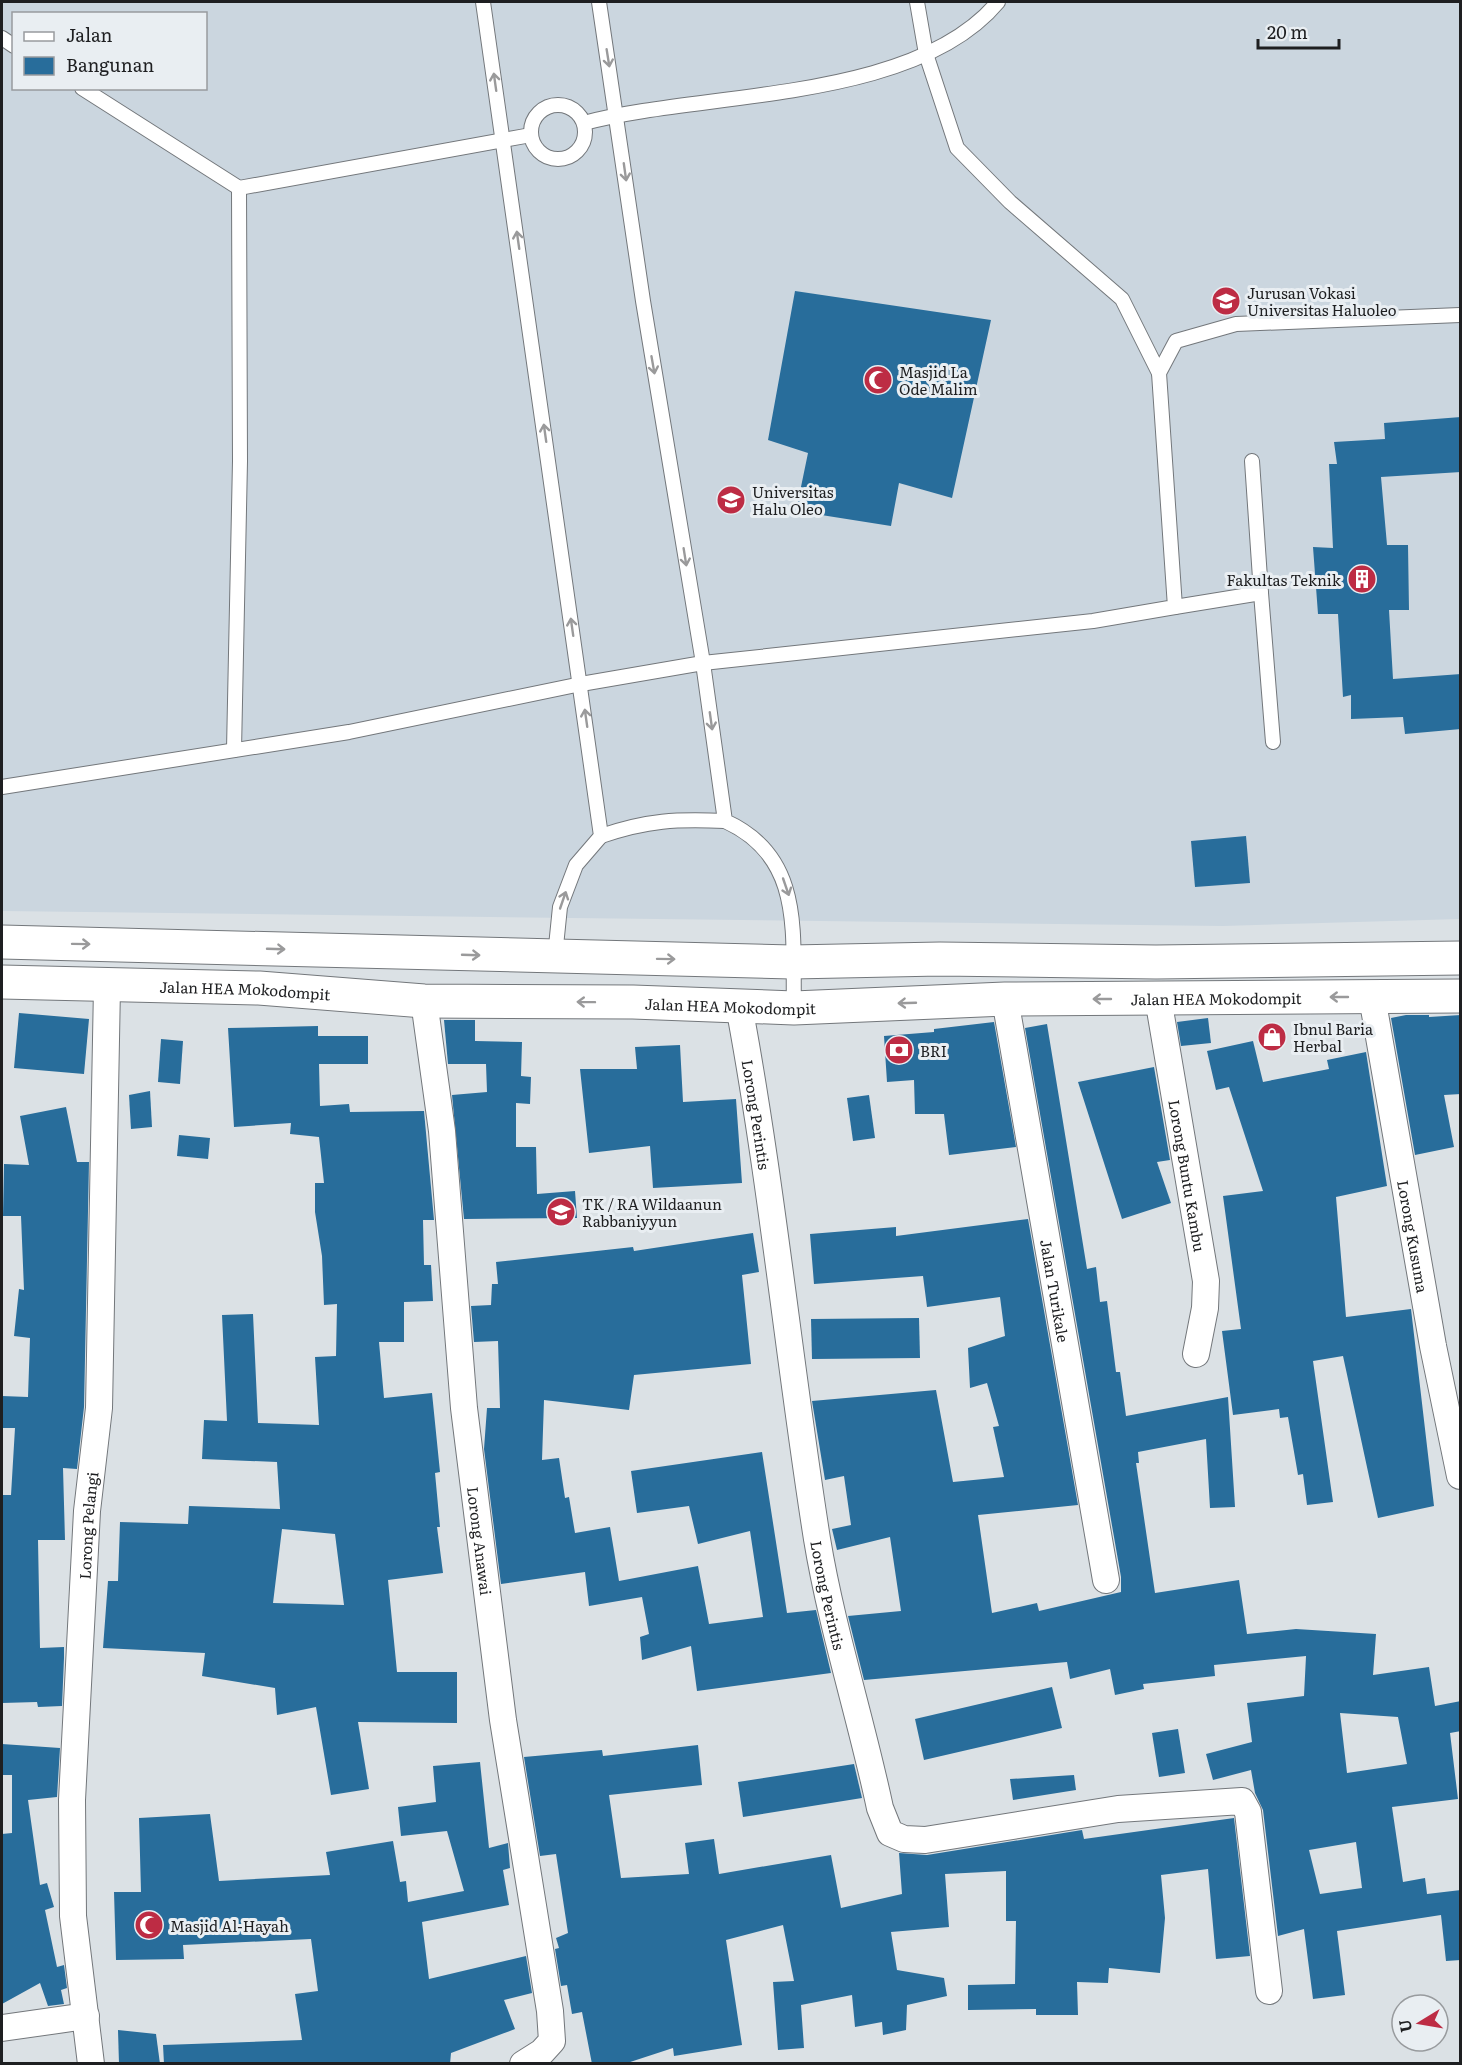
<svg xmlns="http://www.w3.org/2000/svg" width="1462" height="2065" font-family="Literata,serif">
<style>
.built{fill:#cbd6df;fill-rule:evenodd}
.building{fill:#286d9b;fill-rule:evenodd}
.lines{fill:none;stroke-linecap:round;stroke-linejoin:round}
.lane-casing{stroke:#73777b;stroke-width:16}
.street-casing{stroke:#73777b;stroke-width:28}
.secondary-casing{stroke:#73777b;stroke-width:35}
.lane{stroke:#fff;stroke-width:14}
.street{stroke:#fff;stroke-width:26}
.secondary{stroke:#fff;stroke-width:33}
.oneway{stroke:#9a9a9b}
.labels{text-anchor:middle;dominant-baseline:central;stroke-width:6;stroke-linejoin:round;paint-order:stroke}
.poi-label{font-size:15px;fill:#1e1f21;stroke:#e9eef2;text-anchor:start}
.street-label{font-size:15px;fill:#1e1f21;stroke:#e9eef2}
</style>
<rect width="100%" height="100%" fill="#dbe1e5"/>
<!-- built -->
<path class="built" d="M2 2H1460V919L1223 926 2 911ZM14 14H206V88H14Z"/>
<!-- building -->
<g class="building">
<path d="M795 291 991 320 952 498 899 483 891 526 796 511 808 453 768 440Z"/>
<path d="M1461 417V472L1381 477 1387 545H1408L1409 610H1389L1393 679 1461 674V729L1405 734 1403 717 1351 719V695L1343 697 1338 614H1318L1313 547 1333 548 1329 464H1337L1334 442 1385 439 1384 423Z"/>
<path d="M1246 836 1250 883 1195 887 1191 841Z"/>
<path d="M19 1013 89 1019 84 1074 14 1068Z"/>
<path d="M1406 1015H1429V1017L1461 1015V1094L1444 1095 1454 1147 1415 1155 1391 1018Z"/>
<path d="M1208 1018 1211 1043 1181 1046 1177 1022Z"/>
<path d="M444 1020H475V1041L522 1042 521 1076 531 1077 530 1104 516 1103V1147H536L537 1194 575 1191 577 1218 464 1219 452 1095 487 1092 486 1064H448Z"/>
<path d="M994 1022 1016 1147 949 1155 944 1114H915L914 1080 887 1082 884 1036 934 1032V1029Z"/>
<path d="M1047 1024 1087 1269 1096 1267 1100 1302 1107 1301 1116 1372H1120L1126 1416 1228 1397 1235 1507 1210 1508 1206 1439 1138 1452 1139 1463H1136L1155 1593 1239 1580 1247 1634 1296 1629 1376 1634 1373 1675 1429 1667 1435 1706 1461 1701V1731L1450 1733 1458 1799 1392 1807 1403 1882 1425 1878 1427 1894 1461 1890V1960L1446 1961 1441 1915 1337 1931 1345 1995 1313 1999 1304 1929 1278 1936 1263 1810 1255 1793 1251 1770 1213 1780 1206 1754 1252 1742 1247 1703 1304 1696 1306 1656 1214 1665 1215 1676 1143 1684 1144 1689 1115 1695 1110 1669 1070 1679 1067 1662 864 1680 848 1616 901 1611 890 1537 837 1550 832 1529 851 1525 844 1476 825 1480 812 1401 936 1390 953 1482 1004 1477 993 1427 999 1426 987 1383 970 1388 968 1348 1005 1336 1000 1297 927 1307 923 1276 814 1284 810 1234 896 1227V1236L1028 1219 1078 1505 978 1515 992 1613 1037 1603 1039 1611 1121 1592V1577L1025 1028ZM1340 1713 1398 1717 1407 1764 1347 1773ZM1356 1842 1362 1888 1320 1894 1309 1850Z"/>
<path d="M318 1026V1036H368V1064H319L320 1106 349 1104 350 1112 424 1111 434 1220H423L424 1265H431L433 1301 404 1302V1342H379L384 1398 432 1393 440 1472 435 1473 440 1527H437L443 1573 388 1580 397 1672H457V1723L358 1722 369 1789 331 1795 316 1707 277 1715 275 1688 202 1676 205 1653 103 1648 108 1581H118L120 1522 188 1524 189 1506 280 1509 277 1462 202 1459 204 1420 227 1421 222 1315 253 1314 258 1423 319 1425 315 1357 336 1356 337 1304 324 1305 322 1256 315 1212V1183H324L319 1137 290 1134 291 1123 234 1127 228 1028ZM282 1529 335 1534 344 1605 273 1603Z"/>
<path d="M161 1039 183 1041 180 1084 158 1082Z"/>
<path d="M1253 1041 1263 1082 1329 1069 1327 1060 1366 1052 1387 1186 1336 1197 1346 1317 1411 1309 1434 1506 1378 1518 1343 1356 1313 1361 1333 1502 1307 1505 1303 1474 1298 1475 1288 1417 1280 1418 1279 1409 1233 1415 1222 1331 1241 1329 1223 1196 1263 1191 1229 1087 1216 1090 1207 1051Z"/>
<path d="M680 1045 683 1102 736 1099 742 1183 653 1188 650 1146 589 1153 580 1069H637L635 1047Z"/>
<path d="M1154 1067 1170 1160 1157 1162 1171 1203 1122 1219 1078 1082Z"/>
<path d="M150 1091 152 1127 131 1129 129 1095Z"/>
<path d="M869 1095 875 1138 853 1141 847 1098Z"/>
<path d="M66 1107 77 1162H89L84 1407 77 1469 63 1468 65 1540H38L40 1648 64 1647V1658L62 1706 38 1707 37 1702 2 1703V1495H11L15 1428H2V1396L28 1397 30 1338 14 1336 19 1289 24 1290 21 1216H3L4 1164 29 1165 20 1116Z"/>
<path d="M179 1135 210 1138 208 1159 177 1156Z"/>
<path d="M753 1233 759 1272 742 1275 751 1364 634 1375 629 1410 544 1400 542 1460 559 1458 565 1498 569 1497 575 1533 610 1527 619 1581 698 1566 709 1624 763 1617 750 1531 698 1544 689 1506 637 1513 631 1471 762 1452 787 1613 816 1610 831 1673 697 1691 691 1646 642 1660 640 1637 649 1634 642 1597 589 1606 585 1572 501 1584 484 1449 487 1408H500L498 1341 474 1342 471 1306 491 1305 492 1284H498L496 1262 633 1247 634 1251Z"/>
<path d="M919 1318 920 1358 812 1359 811 1319Z"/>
<path d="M1052 1687 1062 1728 924 1760 915 1719Z"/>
<path d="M1178 1729 1185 1773 1159 1777 1152 1733Z"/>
<path d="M2 1744 60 1748 57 1797 28 1800 40 1885 47 1883 54 1907 45 1910 57 1967 64 1965 67 1988 61 1990 64 2004 48 2006 40 1983 2 2004V1834L12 1833V1775H2Z"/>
<path d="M698 1745 702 1785 609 1795 621 1878 689 1874 685 1843 714 1839 719 1874 831 1855 841 1908 902 1894 899 1853 927 1855 1082 1830 1084 1839 1234 1818 1250 1956 1216 1959 1208 1869 1161 1875 1165 1918 1160 1973 1109 1968 1108 1983 1077 1982 1078 2015H1036V2009L968 2010V1985L1015 1984 1016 1921H1006V1871L945 1874 949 1927 891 1932 897 1970 944 1978 947 1996 907 2005 906 2030 883 2035 882 2022 855 2027 852 1995 801 2005 804 2048 778 2050 773 1982 794 1981 783 1925 726 1940 742 2045 674 2056 673 2048 624 2064H592L582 2012 572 2014 567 1985 561 1986 555 1949 559 1948 556 1938 568 1933 556 1854 540 1856 524 1757 602 1750 603 1756Z"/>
<path d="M480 1762 489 1848 508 1843 510 1868 503 1870 509 1905 422 1922 429 1979 526 1956 532 1993 504 2000 515 2029 451 2053 450 2064H164L163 2045 302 2040 295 1994 318 1991 311 1939 183 1945 184 1959 116 1960 114 1892H141L139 1818 210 1814 219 1881 330 1875 326 1852 393 1841 400 1882 406 1881 408 1902 464 1891 447 1831 401 1836 398 1807 436 1802 433 1766Z"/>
<path d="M854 1764 862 1798 743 1817 738 1782Z"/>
<path d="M1074 1775 1076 1790 1013 1800 1010 1779Z"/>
<path d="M118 2030 156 2034 160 2064H119Z"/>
</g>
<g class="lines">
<!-- lane casing -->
<g class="lane-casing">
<g id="lane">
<path d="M483 2 601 836 576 865 560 907 555 956"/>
<path d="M599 2 643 301 703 663 725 821C805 857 792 935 794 1008"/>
<path d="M917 2 926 54 957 148 1010 202 1122 299 1159 373"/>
<path d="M2 38 14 46"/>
<path d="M82 88 239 188 531 135"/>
<circle cx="558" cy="132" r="27"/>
<path d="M584 123C703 91 914 103 998 2"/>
<path d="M1261 593 1273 742"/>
<path d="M1175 607 1261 593 1252 461"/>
<path d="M234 750 240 461 239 188"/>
<path d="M2 787 349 732 581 684 703 663 1093 621 1175 607 1159 373 1176 341 1236 324 1460 315"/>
<path d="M601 836C648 820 676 819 725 821"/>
</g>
</g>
<!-- street casing -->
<g class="street-casing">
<g id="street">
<path id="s1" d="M1372 997 1433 1346 1460 1476"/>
<path id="s2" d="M1158 998 1206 1281 1205 1308 1196 1354"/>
<path id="s3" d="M1005 999 1106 1580"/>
<path id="s4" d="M424 1001 442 1131 464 1408 503 1720 550 2011 552 2041 542 2052 523 2064"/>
<path id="s5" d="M739 1006C772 1183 789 1362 817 1539 832 1630 861 1718 880 1808L890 1833 904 1839 925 1840 1118 1809 1242 1801 1248 1812 1269 1991"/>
<path d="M2 2028 86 2016"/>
<path id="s6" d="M91 2064 73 1916 72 1800 87 1511 99 1408 107 987"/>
</g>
</g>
<!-- secondary casing -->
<g class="secondary-casing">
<g id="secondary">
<path d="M2 942 792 962 940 959 1156 962 1460 958"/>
<path id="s7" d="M2 982 259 988 424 1001 633 1002 794 1008 1005 999 1460 996"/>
</g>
</g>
<!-- lane -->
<use href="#lane" class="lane"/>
<!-- street -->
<use href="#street" class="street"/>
<!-- secondary -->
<use href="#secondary" class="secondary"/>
</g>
<!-- one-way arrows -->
<defs><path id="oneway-shaft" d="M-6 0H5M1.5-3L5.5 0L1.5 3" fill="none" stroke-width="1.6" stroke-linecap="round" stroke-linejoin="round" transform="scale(1.5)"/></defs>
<g class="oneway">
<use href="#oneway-shaft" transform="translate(608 58) rotate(81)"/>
<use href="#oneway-shaft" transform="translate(495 82) rotate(-98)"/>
<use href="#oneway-shaft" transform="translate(625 172) rotate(82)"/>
<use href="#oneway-shaft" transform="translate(518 240) rotate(-98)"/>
<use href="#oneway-shaft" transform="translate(653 365) rotate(80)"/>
<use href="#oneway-shaft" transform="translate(545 433) rotate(-98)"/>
<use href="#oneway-shaft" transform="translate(685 557) rotate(81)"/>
<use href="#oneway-shaft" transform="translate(572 627) rotate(-98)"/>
<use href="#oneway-shaft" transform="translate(586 718) rotate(-98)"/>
<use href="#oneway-shaft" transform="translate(711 721) rotate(82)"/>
<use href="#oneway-shaft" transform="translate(786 887) rotate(71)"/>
<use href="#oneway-shaft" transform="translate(563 900) rotate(-71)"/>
<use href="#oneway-shaft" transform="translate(81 944) rotate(1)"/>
<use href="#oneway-shaft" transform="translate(276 949) rotate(2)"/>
<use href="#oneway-shaft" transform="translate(471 955) rotate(2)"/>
<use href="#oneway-shaft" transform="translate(666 959) rotate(1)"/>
<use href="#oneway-shaft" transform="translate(1339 997) rotate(180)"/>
<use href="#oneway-shaft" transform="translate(1102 999) rotate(180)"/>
<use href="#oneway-shaft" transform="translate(586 1002) rotate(-179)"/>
<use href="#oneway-shaft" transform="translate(907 1003) rotate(178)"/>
</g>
<!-- icons -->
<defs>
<g id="university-disc" transform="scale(1.5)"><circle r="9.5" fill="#bd2c44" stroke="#e9eef2"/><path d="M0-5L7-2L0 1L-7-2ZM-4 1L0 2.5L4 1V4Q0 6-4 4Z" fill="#fff"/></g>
<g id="mosque-disc" transform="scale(1.5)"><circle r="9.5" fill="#bd2c44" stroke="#e9eef2"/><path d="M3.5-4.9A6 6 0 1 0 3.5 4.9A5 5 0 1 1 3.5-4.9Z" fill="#fff"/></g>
<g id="building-disc" transform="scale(1.5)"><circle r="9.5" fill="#bd2c44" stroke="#e9eef2"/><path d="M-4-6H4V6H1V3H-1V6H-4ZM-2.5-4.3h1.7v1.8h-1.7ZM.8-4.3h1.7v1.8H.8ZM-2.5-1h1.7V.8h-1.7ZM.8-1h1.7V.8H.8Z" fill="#fff"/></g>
<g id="shop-disc" transform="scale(1.5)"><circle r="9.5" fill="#bd2c44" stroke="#e9eef2"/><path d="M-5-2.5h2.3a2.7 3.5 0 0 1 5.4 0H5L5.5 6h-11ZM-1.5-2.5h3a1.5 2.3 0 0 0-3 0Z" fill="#fff"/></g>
<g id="bank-disc" transform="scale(1.5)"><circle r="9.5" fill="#bd2c44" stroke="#e9eef2"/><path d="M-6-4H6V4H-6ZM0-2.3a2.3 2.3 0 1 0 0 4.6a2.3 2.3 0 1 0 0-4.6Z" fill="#fff"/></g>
<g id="school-disc" transform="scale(1.5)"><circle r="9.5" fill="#bd2c44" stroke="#e9eef2"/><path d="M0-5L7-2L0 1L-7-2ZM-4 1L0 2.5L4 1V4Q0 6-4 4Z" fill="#fff"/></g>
</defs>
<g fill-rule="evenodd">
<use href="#university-disc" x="1226" y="301"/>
<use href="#mosque-disc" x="878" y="380"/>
<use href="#university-disc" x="731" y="500"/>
<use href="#building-disc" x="1362" y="579"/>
<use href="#shop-disc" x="1272" y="1037"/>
<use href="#bank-disc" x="899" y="1050"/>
<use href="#school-disc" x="561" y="1212"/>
<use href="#mosque-disc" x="149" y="1925"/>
</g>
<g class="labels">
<!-- poi labels -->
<g class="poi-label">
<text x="1247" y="292">Jurusan Vokasi<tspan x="1247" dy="17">Universitas Haluoleo</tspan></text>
<text x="899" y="371">Masjid La<tspan x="899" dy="17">Ode Malim</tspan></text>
<text x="752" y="491">Universitas<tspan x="752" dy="17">Halu Oleo</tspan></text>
<text x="1341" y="579" text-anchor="end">Fakultas Teknik</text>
<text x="1293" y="1028">Ibnul Baria<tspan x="1293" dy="17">Herbal</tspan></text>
<text x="920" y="1050">BRI</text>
<text x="582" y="1203">TK / RA Wildaanun<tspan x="582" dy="17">Rabbaniyyun</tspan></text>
<text x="170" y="1925">Masjid Al-Hayah</text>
</g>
<!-- street labels -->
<g class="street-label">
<text stroke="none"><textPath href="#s7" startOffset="243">Jalan HEA Mokodompit</textPath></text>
<text stroke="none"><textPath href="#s7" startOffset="1215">Jalan HEA Mokodompit</textPath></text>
<text stroke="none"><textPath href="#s7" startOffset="729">Jalan HEA Mokodompit</textPath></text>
<text stroke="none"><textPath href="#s5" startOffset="110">Lorong Perintis</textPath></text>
<text stroke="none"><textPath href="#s2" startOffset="180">Lorong Buntu Kambu</textPath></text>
<text stroke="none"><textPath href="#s1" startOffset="243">Lorong Kusuma</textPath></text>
<text stroke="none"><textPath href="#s3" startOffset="296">Jalan Turikale</textPath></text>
<text stroke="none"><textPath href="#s6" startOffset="540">Lorong Pelangi</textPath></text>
<text stroke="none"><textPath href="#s4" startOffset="543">Lorong Anawai</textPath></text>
<text stroke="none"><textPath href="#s5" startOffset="596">Lorong Perintis</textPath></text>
</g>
</g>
<!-- border -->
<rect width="1462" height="2065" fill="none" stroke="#1e1f21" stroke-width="6"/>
<!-- legend -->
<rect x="12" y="12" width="195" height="78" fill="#e9eef2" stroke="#989b9e" stroke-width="1.5"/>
<rect x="24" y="32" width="30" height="9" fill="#ffffff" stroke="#989b9e" stroke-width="1.5"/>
<text x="66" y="42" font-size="18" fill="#1e1f21">Jalan</text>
<rect x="24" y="57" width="30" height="18" fill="#286d9b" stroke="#989b9e" stroke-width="1.5"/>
<text x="66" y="72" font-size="18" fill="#1e1f21">Bangunan</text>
<!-- north arrow -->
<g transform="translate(1420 2023) rotate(259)"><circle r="28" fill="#e9eef2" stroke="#989b9e" stroke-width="1.5"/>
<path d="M0-4.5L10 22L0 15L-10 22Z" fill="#bd2c44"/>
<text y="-9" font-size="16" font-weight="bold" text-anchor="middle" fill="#1e1f21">U</text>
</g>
<!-- scale -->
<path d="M1258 39v9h81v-9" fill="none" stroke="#1e1f21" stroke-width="3"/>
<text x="1267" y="39" font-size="18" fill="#1e1f21" stroke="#e9eef2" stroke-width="4.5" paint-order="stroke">20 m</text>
</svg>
